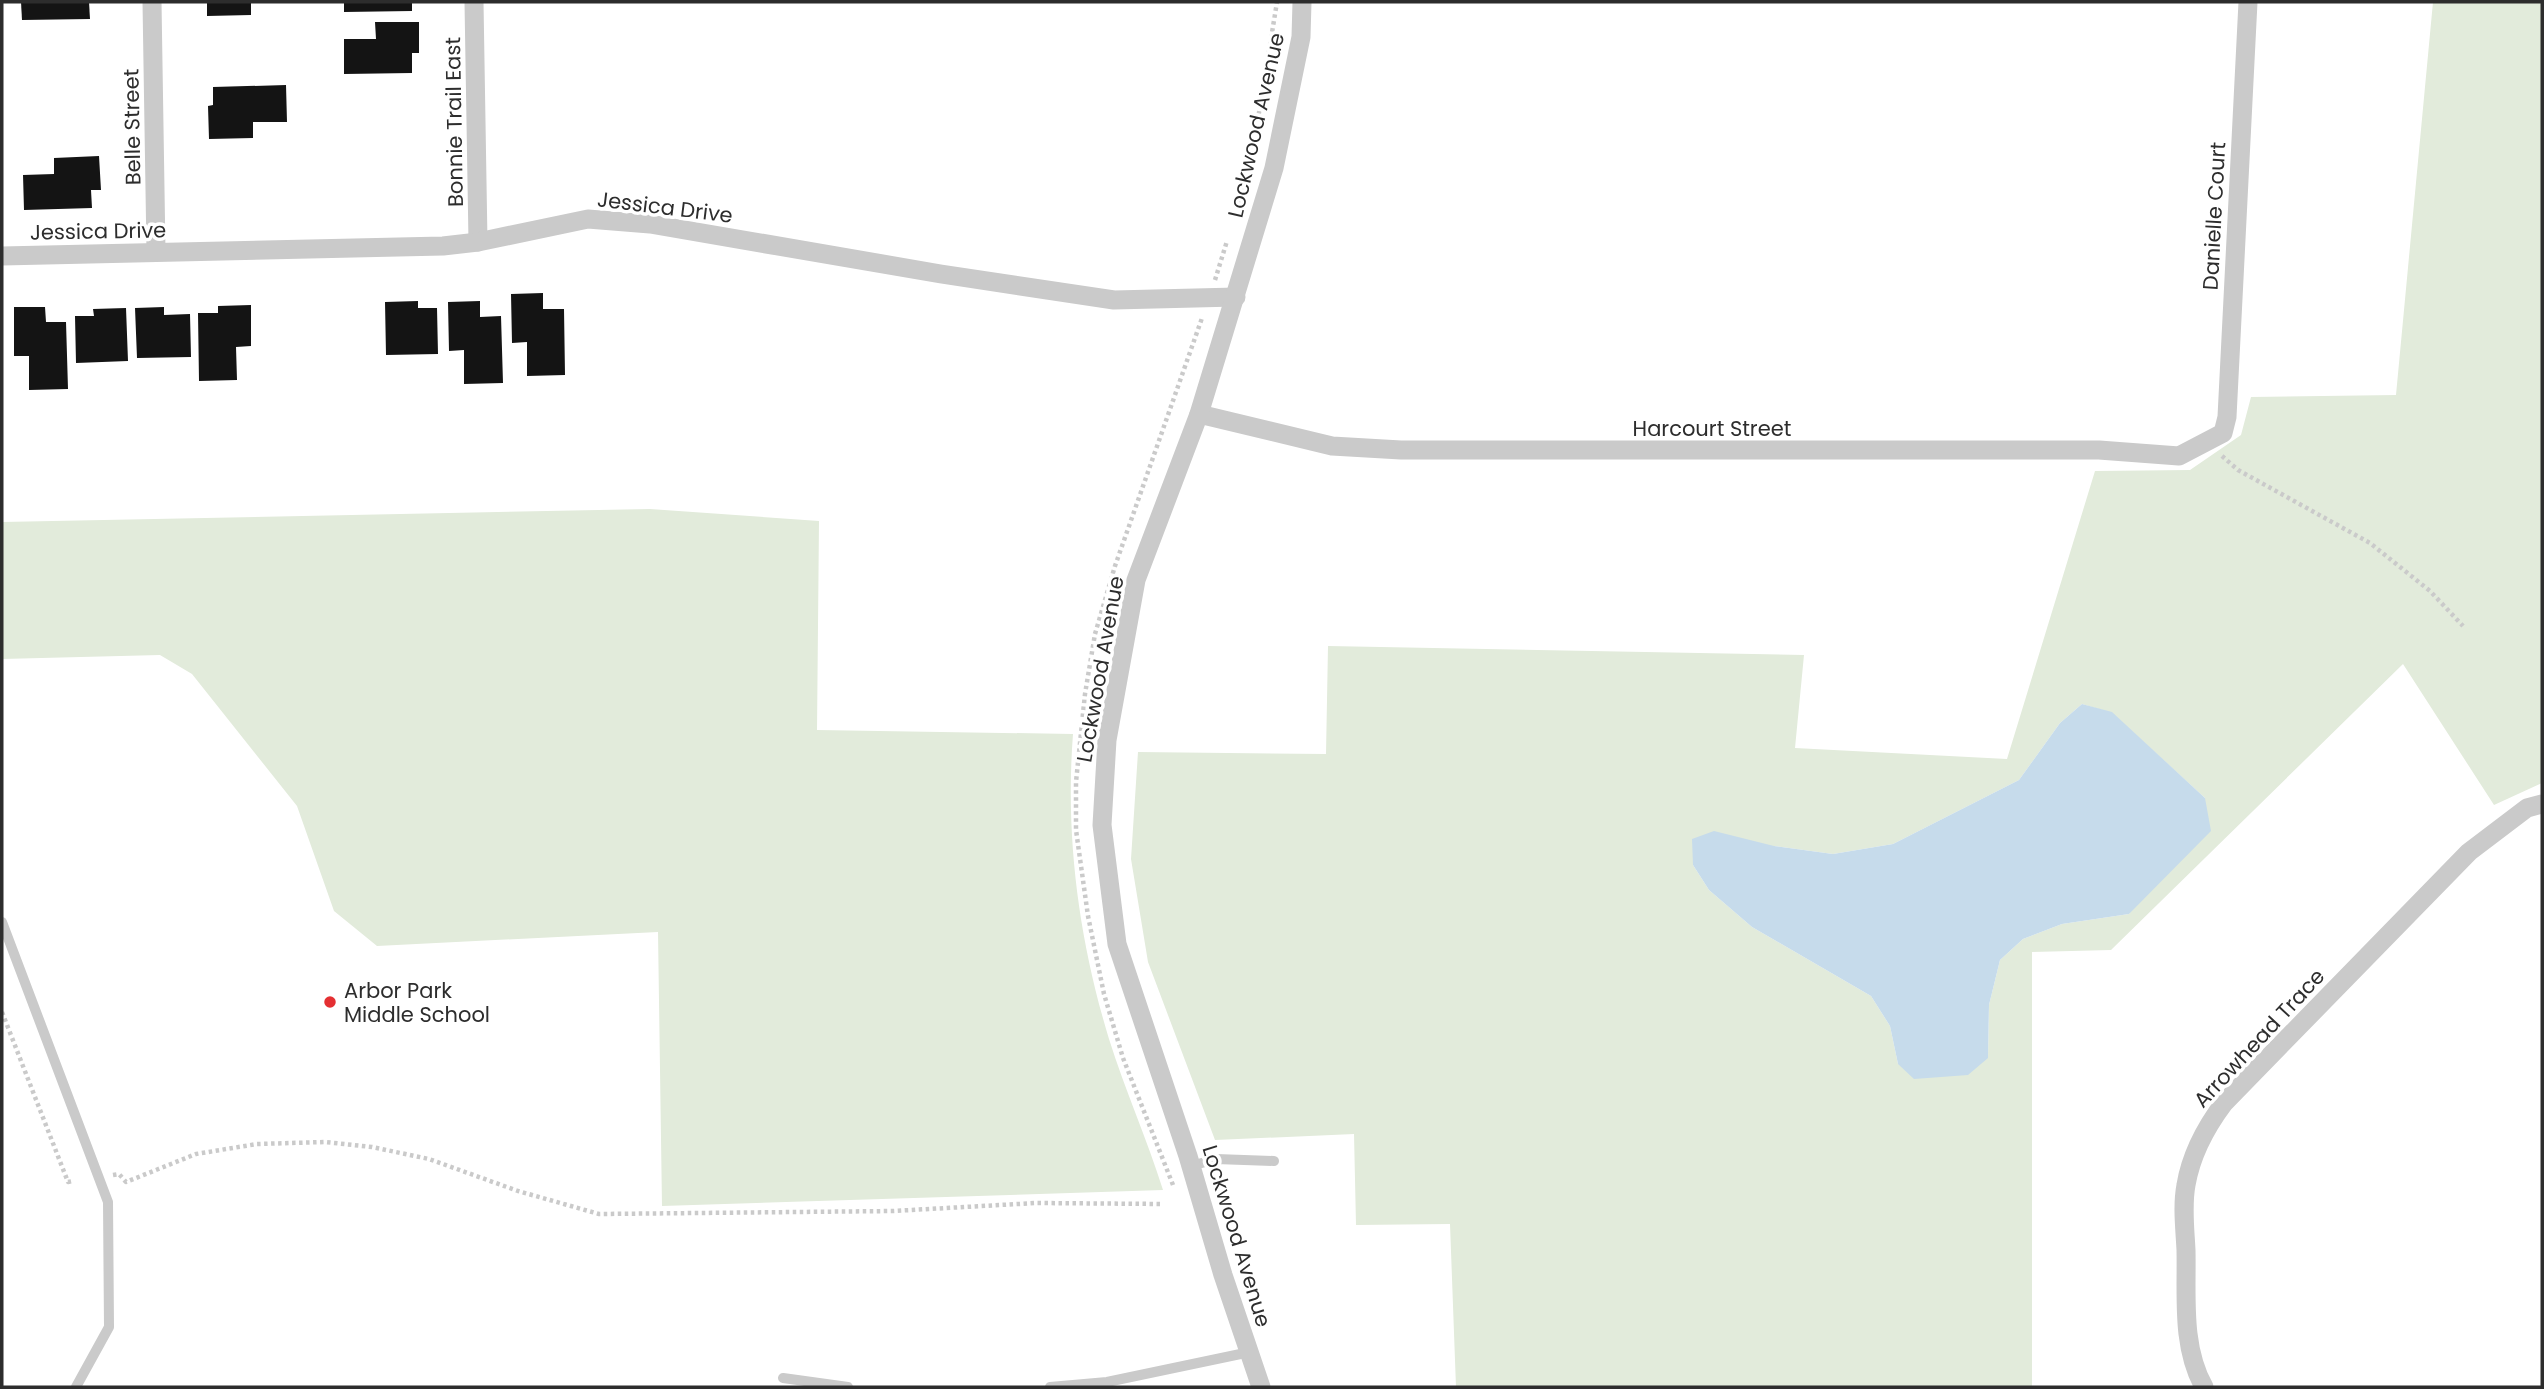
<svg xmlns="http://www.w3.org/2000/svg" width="2544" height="1389" font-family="Poppins,sans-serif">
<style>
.green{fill:#e2ebdb;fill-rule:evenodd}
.water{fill:#c6dbeb}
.building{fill:#141414}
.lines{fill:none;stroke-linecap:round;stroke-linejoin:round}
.path{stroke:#cacaca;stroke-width:4.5;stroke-dasharray:3.5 3.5;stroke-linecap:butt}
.service{stroke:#cacaca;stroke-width:10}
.minor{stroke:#cacaca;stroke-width:19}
.poi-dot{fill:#e42f32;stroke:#fff;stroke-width:2.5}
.labels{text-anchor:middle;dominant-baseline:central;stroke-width:7;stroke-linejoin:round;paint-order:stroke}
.street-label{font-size:21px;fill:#2d2d2d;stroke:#fff}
.poi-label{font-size:21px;fill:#2d2d2d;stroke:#fff;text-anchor:start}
</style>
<rect width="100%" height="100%" fill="#fff"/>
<!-- green -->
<g class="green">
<path d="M2433 2H2542V783L2494 805 2403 664 2111 950 2032 952V1387H1456L1450 1224 1356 1225 1354 1134 1215 1140 1148 962 1131 859 1138 752 1326 754 1328 646 1804 655 1795 748 2007 759 2095 471 2190 470 2241 435 2251 397 2396 395ZM2082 704 2112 713 2205 798 2129 914 2062 924 2023 939 2000 960 1989 1005 1988 1058 1898 1064 1890 1026 1871 996 1752 927 1709 890 1693 865 1774 846 1833 854 1893 844 2019 780 2060 723Z"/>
<path d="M650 509 819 521 817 730 1073 734C1065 838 1079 940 1109 1039 1125 1090 1147 1139 1163 1190L662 1206 658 932 377 946 334 911 297 806 192 674 160 655 2 659V522Z"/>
</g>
<!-- water -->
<path class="water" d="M2082 704 2112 712 2205 798 2211 831 2129 914 2062 924 2023 939 2000 960 1989 1005 1988 1058 1968 1075 1914 1079 1898 1064 1890 1026 1871 996 1752 927 1709 890 1693 865 1692 839 1714 831 1774 846 1833 854 1893 844 2019 780 2060 723Z"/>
<!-- building -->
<g class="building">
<path d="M21 2H89L90 19 22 20Z"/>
<path d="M207 2H251V15L207 16Z"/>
<path d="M344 2H412V11L344 12Z"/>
<path d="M375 22H419V53H412V73L344 74V39H376Z"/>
<path d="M286 85 287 122H253V138L209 139 208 106 213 105V87Z"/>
<path d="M99 156 101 190H91L92 208 24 210 23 175 54 174V158Z"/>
<path d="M543 293V309H564L565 375 527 376V342L512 343 511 294Z"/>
<path d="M418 301V308H437L438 354 386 355 385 302Z"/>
<path d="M480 301V317L501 316 503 383 464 384V350L449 351 448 302Z"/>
<path d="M251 305V346L236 347 237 380 199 381 198 313H218V306Z"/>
<path d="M14 307H45L46 322H66L68 389 29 390V356H14Z"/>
<path d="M164 307V315L190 314 191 357 137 358 135 308Z"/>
<path d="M126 308 128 361 76 363 75 316H94L93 309Z"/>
</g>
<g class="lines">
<!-- path -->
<g class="path">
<path d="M1237 210 1255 137 1277 2"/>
<path d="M1215 280 1227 241"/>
<path d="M2222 456 2238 470 2370 543 2430 591 2463 626"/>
<path d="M2 1012 68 1182 73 1181"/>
<path d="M113 1175 119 1174 126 1182 196 1154 257 1144 325 1142 372 1147 429 1159 518 1191 599 1214 893 1211 1036 1203 1163 1204"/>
<path d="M1173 1185 1123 1058 1104 994 1088 916 1076 830V782L1085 694 1095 634 1115 566 1202 318"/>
</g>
<!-- service -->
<g class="service">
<path d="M2 922 108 1202 109 1327 76 1387"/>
<path d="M1191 1166 1216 1159 1274 1161"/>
<path d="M783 1378 848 1387"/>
<path d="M1050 1387 1107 1382 1250 1352"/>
</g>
<!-- minor -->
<g class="minor">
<path d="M152 2 156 252"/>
<path d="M474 2 478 242"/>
<path d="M2 256 443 246 478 242 588 219 650 224 941 274 1114 300 1236 297"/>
<path d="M1199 414 1332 446 1401 450H2099L2179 456 2223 433 2227 417 2248 2"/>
<path d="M1261 1387 1223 1275 1188 1156 1117 944 1102 825 1107 740 1136 580 1199 414 1274 168 1301 37 1302 2"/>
<path d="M2204 1387C2181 1346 2187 1295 2186 1250 2185 1229 2182 1206 2186 1185 2191 1155 2206 1127 2224 1103L2469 852 2527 808 2542 804"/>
</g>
</g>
<!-- markers -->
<circle class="poi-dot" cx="330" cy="1002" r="7"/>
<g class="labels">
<!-- street labels -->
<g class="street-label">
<text transform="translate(454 122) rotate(-91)">Bonnie Trail East</text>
<text transform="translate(1256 125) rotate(-77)">Lockwood Avenue</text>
<text transform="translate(132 127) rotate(-91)">Belle Street</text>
<text transform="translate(665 207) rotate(7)">Jessica Drive</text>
<text transform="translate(2214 216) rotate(-87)">Danielle Court</text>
<text transform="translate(98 231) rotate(-1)">Jessica Drive</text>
<text x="1712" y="428">Harcourt Street</text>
<text transform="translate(1100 669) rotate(-80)">Lockwood Avenue</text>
<text transform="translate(2259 1038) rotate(-47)">Arrowhead Trace</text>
<text transform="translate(1237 1236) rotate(73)">Lockwood Avenue</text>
</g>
<!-- poi labels -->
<g class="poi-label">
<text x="344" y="990">Arbor Park<tspan x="344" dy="24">Middle School</tspan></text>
</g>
</g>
<!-- border -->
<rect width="2544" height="1389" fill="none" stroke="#2d2d2d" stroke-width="7"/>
</svg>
